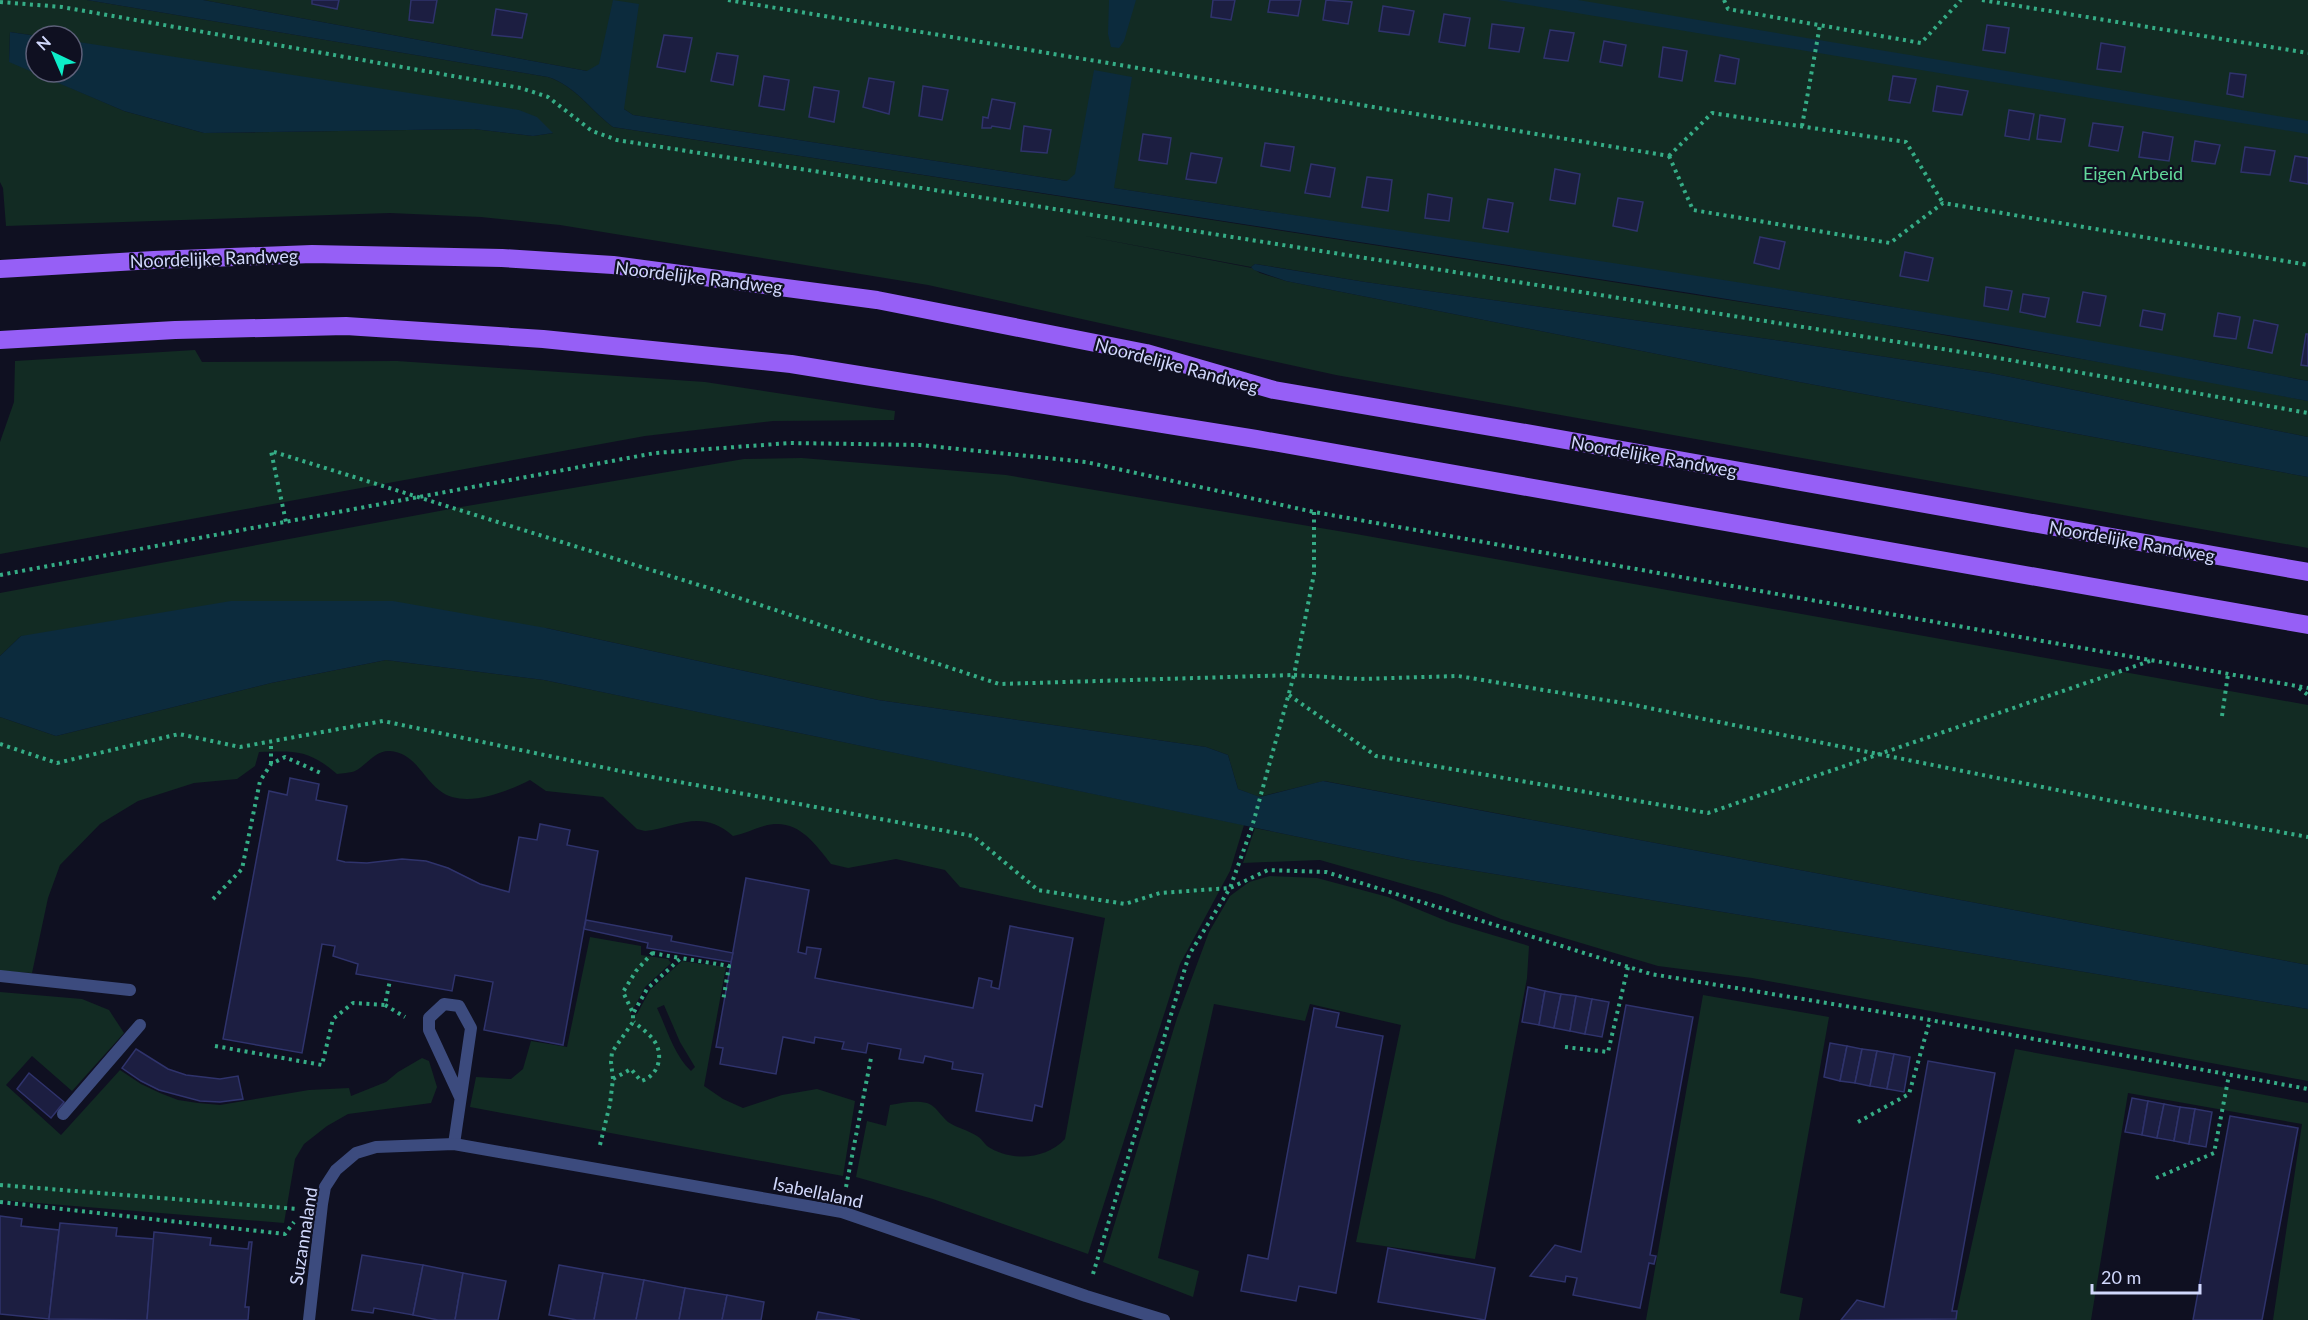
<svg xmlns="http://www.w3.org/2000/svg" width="2308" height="1320" font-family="Lato,sans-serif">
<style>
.green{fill:#122b23;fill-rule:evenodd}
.water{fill:#0c2b3d}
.building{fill:#1c1e41;stroke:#2f336c;stroke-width:1.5}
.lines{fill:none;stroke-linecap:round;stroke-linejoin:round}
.path{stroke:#35ad86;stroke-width:4;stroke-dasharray:3 4.5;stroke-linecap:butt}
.service{stroke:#3c4b7e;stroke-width:12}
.minor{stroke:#3c4b7e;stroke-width:12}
.primary{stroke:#965ff6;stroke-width:18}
.labels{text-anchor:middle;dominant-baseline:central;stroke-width:4.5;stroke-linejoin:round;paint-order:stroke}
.park-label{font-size:18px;fill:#62d89b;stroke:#0f1021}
.street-label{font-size:18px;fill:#d1d8fc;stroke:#0f1021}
</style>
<rect width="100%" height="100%" fill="#0f1021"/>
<!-- green -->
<g class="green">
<path d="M0 0H87L548 77C576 86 590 110 613 127L1864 321 2214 382 2308 401V437L1990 373 1789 342 1365 282 1262 265 1255 264 1251 267 1080 235 1252 268 1260 273 1286 281 1794 381 2308 477V548L1336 375 928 285 560 225 481 217 390 213 6 226 3 188 0 182ZM10 32 37 36H72V41L553 133 533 136 474 129 204 133 124 111 9 61Z"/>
<path d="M203 0H2308V381L2219 364 1870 303 633 115 624 109 587 71Z"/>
<path d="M195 350 202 362 397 361 705 382 895 411 894 420 773 421 645 436 0 554V442L14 402 15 361Z"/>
<path d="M802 458 1006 475 1356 534 2308 705V965L1324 781 1259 797 1238 789 1228 755 1206 747 878 700 546 628 21 636 0 656V593L461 507 744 459Z"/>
<path d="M386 660 544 680 1244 825 1230 871 1180 964 1088 1254 933 1199 856 1177 867 1121 886 1126 890 1105C902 1103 914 1100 927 1103 935 1105 941 1116 948 1122 957 1128 968 1130 977 1136 981 1138 984 1143 987 1146 1011 1162 1045 1160 1065 1139L1105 918 960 887 945 870 896 859 848 868 831 864C813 841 796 817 764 826 753 829 744 834 733 836 701 808 679 827 645 831L637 829 603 797 546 791 530 780C506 792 463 810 439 790 422 777 415 753 390 751 375 750 367 765 355 771 350 773 342 773 337 774 308 749 295 751 259 752L255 766 237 779 194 783 138 801 100 824 60 865 48 898 32 973 0 971V717L56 736 271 683Z"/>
<path d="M1255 828 1410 860 2308 1009V1081L1752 978 1658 966 1501 919 1442 895 1320 860 1243 863Z"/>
<path d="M1270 876 1317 878 1388 897 1449 922 1529 946 1527 978 1475 1259 1356 1242 1401 1025 1310 1004 1305 1021 1214 1004 1158 1258 1199 1271 1193 1297 1103 1262 1177 1018 1209 932 1230 896 1249 882Z"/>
<path d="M590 937 641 946V955L668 959 671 963 645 987 630 1015 637 1014 650 990 682 961 726 967 704 1086 723 1099 743 1108 782 1095 817 1089 855 1101 843 1176 470 1107 476 1077 511 1079 523 1069 531 1041 567 1047ZM664 1005 680 1042 695 1067 691 1071C674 1055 667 1029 657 1008Z"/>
<path d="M0 992 82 999 109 1010 124 1033 72 1091 32 1056 6 1085 61 1135 120 1070 141 1084 160 1093 178 1100 198 1103 220 1105 309 1090 349 1088 351 1096 386 1082 398 1072 422 1058 429 1061 437 1087 431 1103 348 1114 327 1126 304 1144 295 1159 284 1223 0 1200Z"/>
<path d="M1703 995 1829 1017 1780 1293 1803 1298 1799 1320H1646Z"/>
<path d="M2015 1049 2308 1103V1320H2273L2302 1124 2128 1093 2091 1320H1955Z"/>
</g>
<!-- water -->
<g class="water">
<path d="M87 0H203L587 71 599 64 613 0 639 4 624 109 633 115 1067 181 1075 174 1094 70 1132 77 1114 188C1512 249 1913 303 2308 381V401L1990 342 1690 293 613 127C590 110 576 86 548 77Z"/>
<path d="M1109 0H1136L1124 41 1119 48 1111 47 1108 34Z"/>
<path d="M1498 0H1578L2308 121V134Z"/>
<path d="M10 32 37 36 36 72H72V41L519 110 537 117 553 133 533 136 474 129 204 133 124 111 9 62Z"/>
<path d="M1255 264 1365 282 1789 342 1990 373 2308 437V477L1794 381 1286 281 1254 270 1251 267Z"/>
<path d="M231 601H393L546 628 878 700 1206 747 1228 755 1238 789 1260 797 1323 781 2308 965V1009L1410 860 544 680 386 660 271 683 56 736 0 717V656L21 636Z"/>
</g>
<!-- building -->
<g class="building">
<path d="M312 0H339L337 9 312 4Z"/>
<path d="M411 0H437L433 23 409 20Z"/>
<path d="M1213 0H1235L1231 20 1211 17Z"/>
<path d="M1270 0H1301L1298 16 1268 12Z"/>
<path d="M1326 0 1352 2 1348 24 1323 20Z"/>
<path d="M1383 6 1414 11 1409 35 1379 31Z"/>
<path d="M496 9 527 14 522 38 492 35Z"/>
<path d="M1444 14 1470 18 1465 46 1439 42Z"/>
<path d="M1492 24 1524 28 1519 52 1489 48Z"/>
<path d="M1987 25 2009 28 2005 53 1983 50Z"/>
<path d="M1550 30 1574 33 1568 61 1544 58Z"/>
<path d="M664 35 692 38 685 72 657 67Z"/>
<path d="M1604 41 1626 45 1622 66 1600 62Z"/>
<path d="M2101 43 2125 47 2121 72 2097 69Z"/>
<path d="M1663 47 1687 51 1682 81 1659 77Z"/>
<path d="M717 53 738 56 733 85 711 81Z"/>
<path d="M1720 55 1739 59 1735 84 1715 81Z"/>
<path d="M2230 73 2246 75 2243 97 2227 94Z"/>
<path d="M764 76 789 80 784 110 759 106Z"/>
<path d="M1893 76 1916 79 1910 103 1889 100Z"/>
<path d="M869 78 894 82 889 114 863 107Z"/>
<path d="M923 86 948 90 942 120 919 116Z"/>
<path d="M1937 86 1968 91 1962 115 1933 111Z"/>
<path d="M814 87 839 91 834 122 809 117Z"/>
<path d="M992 99 1015 103 1010 129 992 126 991 128H982L983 117 988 118Z"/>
<path d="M2009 110 2034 114 2029 140 2005 136Z"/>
<path d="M2040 115 2065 119 2061 142 2037 139Z"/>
<path d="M2093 123 2123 127 2118 151 2089 146Z"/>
<path d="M1024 126 1051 130 1047 153 1021 151Z"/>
<path d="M2143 132 2173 137 2169 161 2139 157Z"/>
<path d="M1143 134 1171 138 1167 164 1139 160Z"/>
<path d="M2195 141 2220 145 2215 164 2192 161Z"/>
<path d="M1265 143 1294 147 1290 171 1261 166Z"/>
<path d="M2245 147 2275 151 2270 175 2241 172Z"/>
<path d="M1191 153 1222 158 1216 183 1186 179Z"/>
<path d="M2295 156 2308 158V184L2290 181Z"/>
<path d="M1311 164 1335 168 1330 197 1305 193Z"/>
<path d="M1555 169 1580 174 1575 204 1550 200Z"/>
<path d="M1367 177 1392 180 1388 211 1362 207Z"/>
<path d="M1428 194 1452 198 1449 221 1425 218Z"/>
<path d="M1618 198 1643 202 1637 231 1613 226Z"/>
<path d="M1488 199 1513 203 1508 232 1483 228Z"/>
<path d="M1760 237 1785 242 1779 269 1754 263Z"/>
<path d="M1905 252 1933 258 1928 281 1900 276Z"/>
<path d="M1986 287 2012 291 2008 310 1984 306Z"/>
<path d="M2083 292 2106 296 2100 326 2077 322Z"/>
<path d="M2023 294 2049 298 2045 317 2020 312Z"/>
<path d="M2143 310 2165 314 2162 330 2140 326Z"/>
<path d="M2218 313 2240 317 2236 339 2214 336Z"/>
<path d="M2254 320 2278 325 2272 353 2248 348Z"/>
<path d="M2306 334H2308V366L2301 365Z"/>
<path d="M290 778 319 784 316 800 347 806 337 860 345 862 367 863 402 859 426 861 448 868 480 884 509 892 519 837 537 840 540 824 570 830 567 845 598 851 563 1045 484 1030 493 982 455 975 452 991 356 974 358 964 333 956 335 946 322 944 302 1053 223 1039 269 791 287 795Z"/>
<path d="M746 878 809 890 798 952 806 954 807 947 821 949 815 978 973 1008 979 978 992 981 991 987 999 989 1010 926 1073 938 1042 1107 1035 1105 1032 1121 976 1111 983 1074 952 1069 953 1062 925 1056 923 1063 899 1059 901 1049 868 1043 866 1053 842 1049 844 1042 815 1037 814 1043 783 1037 776 1074 720 1064 723 1048 716 1047Z"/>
<path d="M586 920 672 936 671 941 733 953 731 962 647 948 648 943 584 929Z"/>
<path d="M1528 987 1545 991 1539 1025 1522 1022Z"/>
<path d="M1545 991 1561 994 1554 1028 1539 1025Z"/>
<path d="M1561 994 1576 996 1570 1031 1554 1028Z"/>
<path d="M1576 996 1592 999 1585 1034 1570 1031Z"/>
<path d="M1592 999 1609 1002 1602 1037 1585 1034Z"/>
<path d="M1626 1005 1693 1017 1650 1255 1656 1256 1654 1264 1649 1263 1640 1308 1573 1295 1577 1278 1566 1276 1565 1282 1530 1276 1555 1245 1581 1252Z"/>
<path d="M1314 1008 1339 1013 1336 1027 1383 1036 1336 1293 1299 1286 1296 1301 1241 1291 1248 1255 1268 1259Z"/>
<path d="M1830 1043 1847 1046 1840 1081 1824 1077Z"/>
<path d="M1847 1046 1862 1049 1855 1083 1840 1081Z"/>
<path d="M136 1049 168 1069 186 1075 220 1079 238 1076 243 1099 220 1102 200 1101 159 1090 141 1081 122 1068Z"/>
<path d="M1862 1049 1877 1051 1870 1086 1855 1083Z"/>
<path d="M1877 1051 1894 1054 1887 1089 1870 1086Z"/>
<path d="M1894 1054 1910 1057 1904 1092 1887 1089Z"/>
<path d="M1928 1061 1995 1073 1952 1311H1957L1956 1319 1841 1320 1857 1300 1884 1307Z"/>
<path d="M29 1073 64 1102 51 1118 17 1089Z"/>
<path d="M2132 1098 2148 1101 2142 1135 2125 1132Z"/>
<path d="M2148 1101 2164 1104 2157 1138 2142 1135Z"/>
<path d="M2164 1104 2180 1107 2174 1141 2157 1138Z"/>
<path d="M2180 1107 2195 1109 2189 1144 2174 1141Z"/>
<path d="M2195 1109 2212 1112 2206 1147 2189 1144Z"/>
<path d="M2230 1116 2298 1128 2262 1320H2193Z"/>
<path d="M0 1216 22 1219 21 1226 59 1230 49 1319 0 1314Z"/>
<path d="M60 1223 117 1228 116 1236 154 1239 147 1320 49 1319Z"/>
<path d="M154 1232 211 1238 210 1245 248 1249 249 1242H252L245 1307H249L248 1320H147Z"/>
<path d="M1388 1248 1495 1268 1485 1320 1378 1302Z"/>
<path d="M362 1255 423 1265 413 1315 374 1308 373 1313 352 1310Z"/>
<path d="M423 1265 463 1273 455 1320H438L413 1315Z"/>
<path d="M559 1265 603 1273 594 1320H577L549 1315Z"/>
<path d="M463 1273 506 1281 498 1320H455Z"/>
<path d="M603 1273 644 1280 636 1320H594Z"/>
<path d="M644 1280 685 1288 679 1320H636Z"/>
<path d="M685 1288 727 1295 722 1320H679Z"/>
<path d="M727 1295 764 1302 761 1320H722Z"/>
<path d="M818 1312 860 1320H816Z"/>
</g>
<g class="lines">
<!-- path -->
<g class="path">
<path d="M728 0 1669 156"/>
<path d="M1724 0 1728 9 1921 43 1961 0"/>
<path d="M1982 0 2308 53"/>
<path d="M0 2 62 7 521 88 548 97 592 131 617 140 1987 356 2308 413"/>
<path d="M1802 126 1820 25"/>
<path d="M1669 156 1693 210 1890 243 1943 203 2308 265"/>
<path d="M1669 156 1712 113 1906 142 1943 203"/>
<path d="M1314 512V574L1294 675 1360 679 1458 676 1629 704 2142 807 2308 837"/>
<path d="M0 575 655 453 790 443 920 445 1086 462 1314 512 2308 688"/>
<path d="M2299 688 2308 695"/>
<path d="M1289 695 1376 756 1708 813 2150 661"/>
<path d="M2222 716 2228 674"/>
<path d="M0 744 57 763 179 734 240 747 383 721 625 772 973 836 1038 890 1125 904 1160 893 1230 888 1252 827 1294 675 999 684 715 590 271 451 286 522"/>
<path d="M271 764V742"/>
<path d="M213 899 242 869 260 781 271 764 285 757 323 774"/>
<path d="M652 953 680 958"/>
<path d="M385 1005 405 1017"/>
<path d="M634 1012 647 989 681 958 729 966 723 1001"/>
<path d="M215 1046 322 1065 333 1019 353 1003 385 1005 390 980"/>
<path d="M1565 1047 1608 1052 1628 967"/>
<path d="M613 1079 631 1069 641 1081C656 1077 663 1060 657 1046 653 1036 642 1029 634 1022"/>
<path d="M1858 1122 1909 1094 1930 1020"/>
<path d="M600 1145 610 1104 613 1079 611 1062 612 1052 633 1022V1013L623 992 636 971 655 950"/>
<path d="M2156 1178 2214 1153 2229 1075"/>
<path d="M0 1185 298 1209"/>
<path d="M846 1187 871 1058"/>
<path d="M0 1202 285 1234 294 1222"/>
<path d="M1093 1274 1189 955 1230 888 1268 870 1326 872 1651 974 1930 1020 2308 1089"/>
</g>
<!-- service -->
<g class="service">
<path d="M0 976 130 990"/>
<path d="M63 1114 140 1025"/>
<path d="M454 1144 471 1028 459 1006 444 1004 429 1018V1030L460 1097"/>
</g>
<!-- minor -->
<path class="minor" d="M309 1320 322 1204 325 1187 336 1170 356 1153 376 1147 454 1144 842 1212 1086 1296 1164 1320"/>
<!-- primary -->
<g class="primary">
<path d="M0 269 154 260 312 254 502 258 613 265 877 300 1146 353 1274 390 1520 432 2308 572"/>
<path d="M0 340 175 330 346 326 543 339 791 364 1256 439 2308 625"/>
</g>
</g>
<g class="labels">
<!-- park labels -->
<g class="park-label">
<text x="2133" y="173">Eigen Arbeid</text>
</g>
<!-- street labels -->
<g class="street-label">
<text transform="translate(214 258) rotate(-2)">Noordelijke Randweg</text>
<text transform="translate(699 277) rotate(7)">Noordelijke Randweg</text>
<text transform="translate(1177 365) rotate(15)">Noordelijke Randweg</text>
<text transform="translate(1654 456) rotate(10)">Noordelijke Randweg</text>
<text transform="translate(2132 541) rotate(10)">Noordelijke Randweg</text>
<text transform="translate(818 1192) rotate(12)">Isabellaland</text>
<text transform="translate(303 1236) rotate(-81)">Suzannaland</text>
</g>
</g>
<!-- north arrow -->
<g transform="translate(54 54) rotate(316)"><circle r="28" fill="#0f1021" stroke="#5d6079" stroke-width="1.5"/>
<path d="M0-4.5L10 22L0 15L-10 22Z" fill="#0dedc8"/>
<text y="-9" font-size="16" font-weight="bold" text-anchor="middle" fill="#d1d8fc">N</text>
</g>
<!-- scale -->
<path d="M2092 1284v9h108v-9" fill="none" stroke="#d1d8fc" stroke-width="3"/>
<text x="2101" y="1284" font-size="18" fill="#d1d8fc" stroke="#0f1021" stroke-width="4.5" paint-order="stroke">20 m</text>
</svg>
